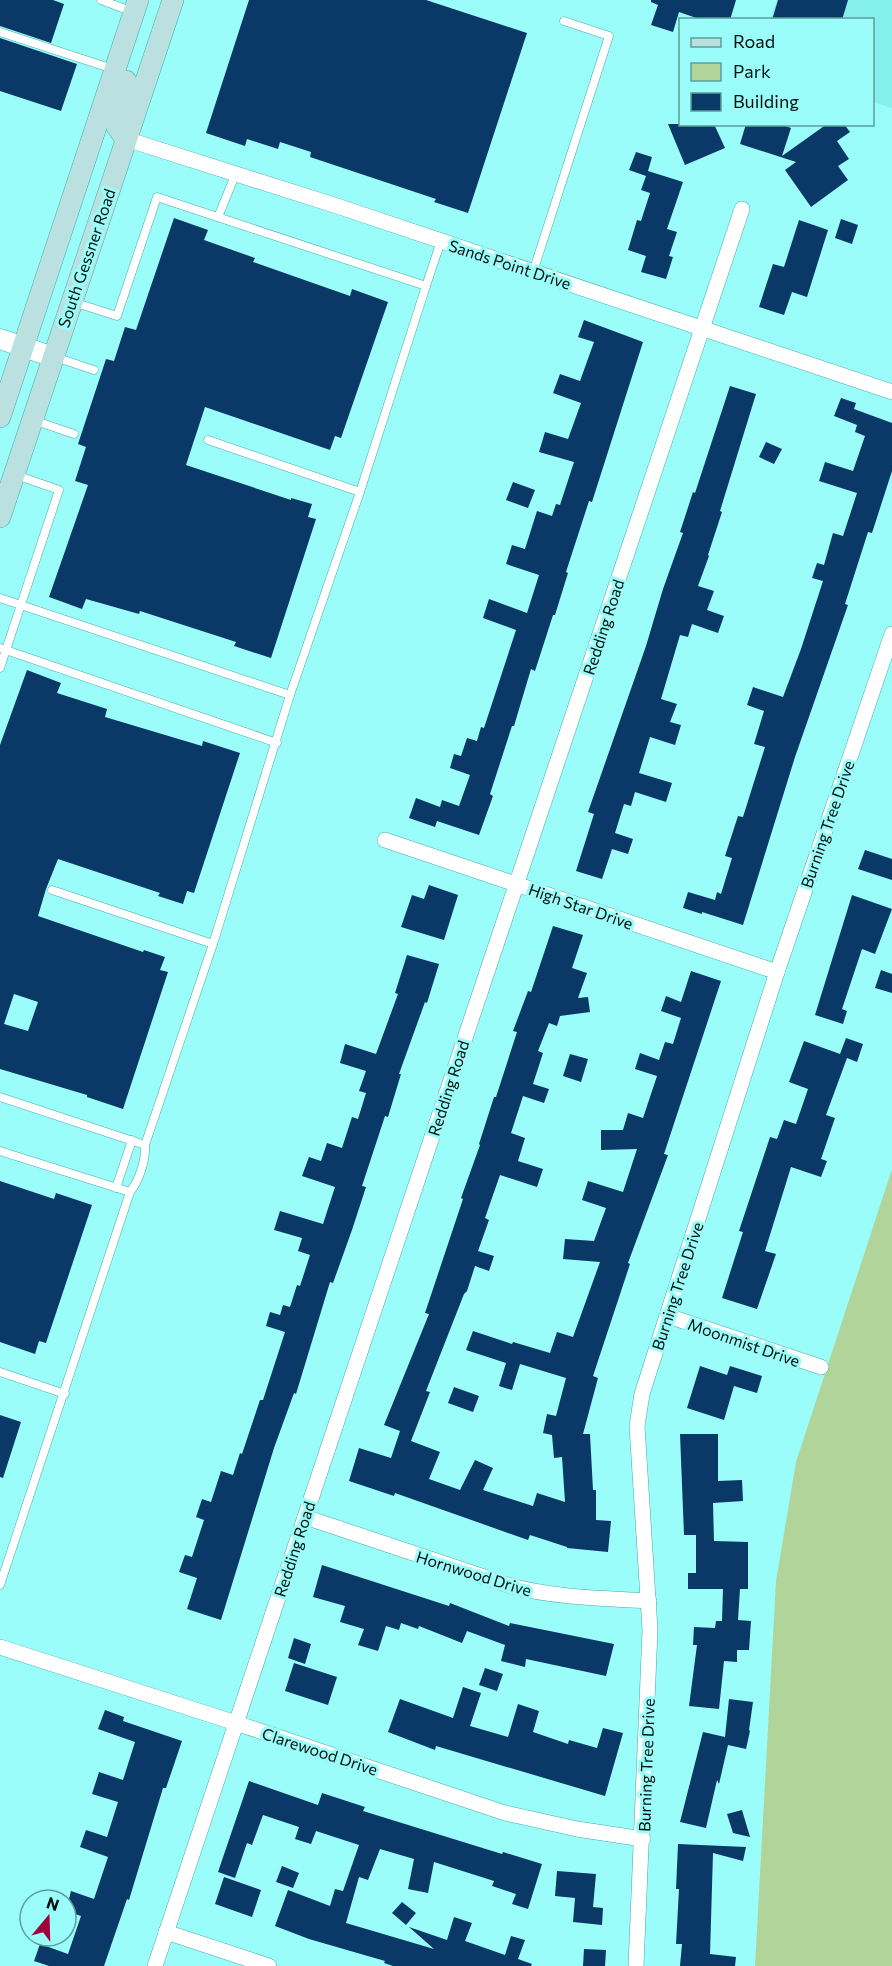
<svg xmlns="http://www.w3.org/2000/svg" width="892" height="1966" font-family="Commissioner,sans-serif">
<style>
.built{fill:#84efeb}
.green{fill:#b1d49a}
.building{fill:#0a3867;fill-rule:evenodd}
.lines{fill:none;stroke-linecap:round;stroke-linejoin:round}
.service-casing{stroke:#48aba9;stroke-width:9}
.minor-casing{stroke:#48aba9;stroke-width:16}
.tertiary-casing{stroke:#48aba9;stroke-width:21}
.secondary-casing{stroke:#48aba9;stroke-width:22}
.service{stroke:#fff;stroke-width:8}
.minor{stroke:#fff;stroke-width:15}
.tertiary{stroke:#fff;stroke-width:20}
.secondary{stroke:#bae1e0;stroke-width:21}
.labels{text-anchor:middle;dominant-baseline:central;stroke-width:6;stroke-linejoin:round;paint-order:stroke}
.street-label{font-size:16px;fill:#00100f;stroke:#9bfdf9}
</style>
<rect width="100%" height="100%" fill="#9bfdf9"/>
<!-- built -->
<path class="built" d="M777 0H892V108L873 102 872 20H770Z"/>
<!-- green -->
<path class="green" d="M892 1169V1966H755L776 1581 796 1462Z"/>
<!-- building -->
<g class="building">
<path d="M0 0H53L64 4 51 43 0 26Z"/>
<path d="M249 0H426L527 33 468 213 434 202 436 199 310 157 311 152 280 142 278 149 247 139 245 146 206 133Z"/>
<path d="M651 0H736L730 20H702L679 12 673 32 651 25 658 5 651 2Z"/>
<path d="M778 0H848L842 20H772Z"/>
<path d="M0 38 77 64 61 111 0 91Z"/>
<path d="M668 124H714L725 148 685 165Z"/>
<path d="M746 124H780L791 128 782 156 827 124H844L850 132 837 141 849 159 838 166 848 180 811 207 785 170 796 162 740 144Z"/>
<path d="M636 152 652 157 648 171 683 182 667 229 677 232 669 256 673 257 666 279 641 272 646 256 628 250 637 220 641 221 650 193 641 190 646 176 629 170Z"/>
<path d="M174 218 208 230 204 240 255 258 253 262 350 296 352 289 388 302 341 438 335 436 330 450 205 407 186 465 291 500V498L312 504 308 517 316 519 271 658 234 646 236 642 140 611 139 614 86 599 82 609 49 597 88 485 75 481 86 447 78 444 106 359 114 361 125 327 136 330Z"/>
<path d="M841 219 858 225 852 244 835 238Z"/>
<path d="M799 220 828 230 807 297 792 292 784 315 759 307 773 264 784 267Z"/>
<path d="M584 320 643 342 592 502 589 501 566 572 568 573 555 615H553L535 671 531 669 514 726H512L490 794 493 796 479 835 437 821 435 827 409 818 416 798 440 807 442 800 459 806 470 775 450 768 454 754 461 756 467 738 477 741 481 727 484 728 516 630 483 618 489 599 527 613 539 575 506 564 512 545 525 549 537 511 552 516 556 504 560 505 574 462 539 452 545 432 568 439 581 403 553 393 560 374 580 381 594 342 578 337Z"/>
<path d="M730 386 756 394 720 511 722 512 708 555 709 556 698 586 714 591 707 610 724 616 718 633 692 624 688 637 680 635 661 699 677 704 670 722 681 725 675 745 650 737 639 773 672 783 666 802 635 792 631 806 624 804 615 833 633 839 628 854 612 849 602 879 576 871 594 814 588 812 646 646 663 589 683 533 680 532 693 492 695 493Z"/>
<path d="M841 398 856 403 854 409 892 423V471L872 533 868 532 845 604 848 605 795 757 743 925 702 912V914L683 908 688 892 715 900 717 892 721 894 732 858 725 856 738 816 743 817 765 747 754 744 764 711 747 705 753 687 783 697 801 649 823 581 812 578 817 563 824 565 833 533 843 536 857 493 819 481 825 462 853 471 865 436 855 432 857 425 834 416Z"/>
<path d="M766 442 782 449 774 464 759 457Z"/>
<path d="M513 482 535 490 528 508 506 500Z"/>
<path d="M27 670 61 683 57 693 107 709 105 717 202 746 203 741 240 753 194 893 187 891 183 904 158 896 160 893 58 859 46 889 38 916 143 952 144 950 165 957 160 970 168 972 123 1109 87 1097V1095L0 1069V745ZM14 994 38 1002 28 1031 4 1024Z"/>
<path d="M865 850 892 859V880L858 869Z"/>
<path d="M429 885 458 895 444 940 401 927 412 895 424 899Z"/>
<path d="M852 895 892 909 875 954 862 949 842 1009 847 1011 843 1024 815 1015Z"/>
<path d="M553 926 583 935 572 968 587 973 578 998 588 997 590 1012 560 1016 557 1026 549 1023 538 1051 543 1053 533 1084 549 1089 544 1103 523 1096 511 1133 525 1138 518 1161 543 1169 537 1187 500 1175 485 1218 489 1220 478 1251 494 1256 489 1271 475 1266 467 1291 464 1294 426 1391 430 1392 411 1441 440 1452 429 1479 460 1490 475 1460 493 1468 483 1490 533 1506 537 1493 565 1502 562 1457 554 1458 552 1435 543 1433 547 1414 556 1416 566 1378 520 1364 512 1390 499 1386 506 1363 466 1350 473 1331 512 1344 513 1342 550 1353 557 1332 573 1337 600 1262 563 1259 565 1239 594 1241 606 1208 582 1200 588 1181 623 1192 637 1149 601 1150V1130H623L628 1113 643 1118 657 1076 635 1069 640 1053 659 1060 665 1042 673 1044 681 1018 661 1011 666 996 681 1002 691 971 721 981 664 1154 668 1155 628 1263 630 1264 593 1376 598 1378 583 1434H590L593 1490H596V1520L611 1521 608 1552 567 1548V1547L530 1535 528 1540 395 1493 394 1496 349 1481 359 1448 391 1458 400 1431 384 1425 429 1314 425 1313 463 1199 461 1198 480 1145 479 1144 494 1097H496L517 1032 513 1031 528 991 531 992Z"/>
<path d="M407 955 439 964 427 1003 425 1002 399 1074H401L388 1117 385 1116 362 1186 366 1187 352 1230 333 1283 330 1282 296 1394 294 1393 274 1448 221 1620 187 1609 197 1578 179 1572 185 1555 192 1557 204 1520 196 1517 202 1499 211 1502 221 1471 233 1475 240 1453 242 1454 260 1400H263L285 1332 266 1326 270 1312 280 1315 283 1305 290 1307 297 1285 300 1286 310 1255 298 1251 302 1238 274 1230 280 1211 323 1224 335 1187 302 1176 309 1157 321 1161 327 1143 342 1148 352 1117 358 1119 366 1093 359 1091 366 1071 340 1063 345 1044 376 1054 398 994 395 993Z"/>
<path d="M881 970 892 974V993L875 988Z"/>
<path d="M846 1038 863 1044 857 1062 847 1058 826 1115 835 1118 821 1159 827 1161 821 1177 791 1167 765 1251 776 1254 757 1309 722 1298 743 1232 739 1231 770 1137 777 1139 784 1120 796 1124 808 1089 789 1082 804 1041 840 1054Z"/>
<path d="M570 1054 588 1059 581 1082 563 1076Z"/>
<path d="M0 1181 54 1199 56 1193 92 1205 46 1343 39 1341 35 1354 0 1342Z"/>
<path d="M700 1366 727 1375 730 1366 762 1376 757 1393 734 1386 724 1420 687 1408Z"/>
<path d="M454 1387 479 1396 473 1412 448 1403Z"/>
<path d="M0 1415 21 1422 3 1478 0 1477Z"/>
<path d="M680 1434H718V1481L742 1480 743 1501 713 1503 714 1541 748 1542V1589H740L738 1620 751 1621 749 1650H737V1662L724 1661 719 1709 689 1706 697 1645H693L694 1627 715 1628 716 1621H722L723 1589H688V1573H696V1535H684Z"/>
<path d="M322 1565 449 1606 450 1603 509 1626 510 1623 614 1644 606 1676 526 1659 525 1667 501 1661 505 1645 467 1631 462 1643 419 1626 418 1629 401 1623 399 1630 386 1626 378 1651 358 1645 364 1629 340 1622 345 1606 313 1597Z"/>
<path d="M294 1638 311 1644 305 1664 288 1658Z"/>
<path d="M294 1663 337 1677 328 1705 285 1691Z"/>
<path d="M485 1668 503 1674 497 1691 479 1685Z"/>
<path d="M463 1687 481 1693 470 1726 508 1737 518 1704 539 1711 533 1732 568 1744 569 1740 597 1748 603 1728 623 1733 605 1796 436 1746 435 1750 388 1732 400 1699 453 1718Z"/>
<path d="M729 1699 753 1702 749 1730 750 1731 746 1749 728 1745 719 1784 717 1780 706 1828 680 1822 703 1732 725 1737Z"/>
<path d="M105 1710 124 1717 123 1721 182 1741 166 1788H163L129 1900 127 1899 104 1966H49L34 1961 40 1944 68 1954 81 1916 66 1911 71 1891 94 1899 108 1857 80 1847 86 1830 107 1837 118 1802 92 1794 99 1772 123 1780 135 1742 98 1729Z"/>
<path d="M249 1781 318 1805 322 1793 365 1807 363 1811 502 1854 503 1852 542 1864 528 1909 512 1904 516 1894 492 1886 494 1881 434 1862 428 1893 408 1889 414 1859 380 1849 368 1880 359 1877 346 1923 434 1949 409 1927 447 1940 454 1917 472 1923 465 1941 505 1955 511 1936 525 1940 518 1959 532 1964 531 1966H393L384 1963 385 1961 309 1939 275 1926 288 1890 330 1906 335 1889 343 1891 359 1845 316 1831 311 1844 295 1839 299 1827 263 1815 252 1845 247 1843 235 1878 218 1872Z"/>
<path d="M742 1810 750 1837 733 1833 727 1814Z"/>
<path d="M678 1844 746 1847 743 1861 713 1853 710 1954 736 1957 735 1966H680L682 1944H676L679 1889H676Z"/>
<path d="M282 1866 299 1873 293 1888 276 1882Z"/>
<path d="M557 1871 596 1874 593 1907 603 1908 602 1925 573 1922 575 1898 555 1896Z"/>
<path d="M224 1877 261 1890 252 1917 215 1904Z"/>
<path d="M402 1902 416 1913 406 1925 392 1913Z"/>
<path d="M584 1949 606 1950 605 1966H583Z"/>
</g>
<g class="lines">
<!-- service casing -->
<g class="service-casing">
<g id="service">
<path d="M101 0 133 12"/>
<path d="M0 32 113 69"/>
<path d="M218 217 236 173"/>
<path d="M533 272 609 36 564 21"/>
<path d="M426 286 441 241"/>
<path d="M55 357 94 370"/>
<path d="M33 420 74 434"/>
<path d="M208 440 360 492"/>
<path d="M0 598 290 695 360 492 426 286 157 197 117 316 73 302"/>
<path d="M0 648 277 743"/>
<path d="M0 668 59 490 16 475"/>
<path d="M52 890 213 944"/>
<path d="M0 1097 145 1145 213 944 290 695"/>
<path d="M0 1151 130 1192 0 1585"/>
<path d="M116 1188 132 1140"/>
<path d="M130 1192C139 1181 146 1160 145 1145"/>
<path d="M0 1372 65 1394"/>
</g>
</g>
<!-- minor casing -->
<g class="minor-casing">
<g id="minor">
<path d="M126 139 337 206 892 392"/>
<path d="M385 840 777 972"/>
<path d="M668 1316 821 1367"/>
<path d="M305 1517 511 1586C557 1598 602 1598 649 1601"/>
<path d="M0 1647 236 1723 505 1813 577 1829 643 1839"/>
<path d="M166 1932 269 1966"/>
<path d="M155 1966 742 209"/>
<path d="M636 1966 650 1630 637 1426 642 1394 777 972 892 634"/>
</g>
</g>
<!-- tertiary casing -->
<g class="tertiary-casing">
<path id="tertiary" d="M0 339 53 357"/>
</g>
<!-- secondary casing -->
<g class="secondary-casing">
<g id="secondary">
<path d="M126 81 118 106 117 127 126 139"/>
<path d="M0 417 138 0"/>
<path d="M0 517 173 0"/>
</g>
</g>
<!-- service -->
<use href="#service" class="service"/>
<!-- minor -->
<use href="#minor" class="minor"/>
<!-- tertiary -->
<use href="#tertiary" class="tertiary"/>
<!-- secondary -->
<use href="#secondary" class="secondary"/>
</g>
<g class="labels">
<!-- street labels -->
<g class="street-label">
<text transform="translate(86 258) rotate(-71)">South Gessner Road</text>
<text transform="translate(510 264) rotate(18)">Sands Point Drive</text>
<text transform="translate(603 627) rotate(-72)">Redding Road</text>
<text transform="translate(827 824) rotate(-71)">Burning Tree Drive</text>
<text transform="translate(581 906) rotate(19)">High Star Drive</text>
<text transform="translate(448 1088) rotate(-72)">Redding Road</text>
<text transform="translate(677 1286) rotate(-72)">Burning Tree Drive</text>
<text transform="translate(744 1342) rotate(19)">Moonmist Drive</text>
<text transform="translate(294 1549) rotate(-72)">Redding Road</text>
<text transform="translate(474 1573) rotate(17)">Hornwood Drive</text>
<text transform="translate(320 1751) rotate(18)">Clarewood Drive</text>
<text transform="translate(646 1765) rotate(-88)">Burning Tree Drive</text>
</g>
</g>
<!-- legend -->
<rect x="679" y="18" width="195" height="108" fill="#9bfdf9" stroke="#5d9e9b" stroke-width="1.5"/>
<rect x="691" y="38" width="30" height="9" fill="#bae1e0" stroke="#5d9e9b" stroke-width="1.5"/>
<text x="733" y="48" font-size="18" fill="#00100f">Road</text>
<rect x="691" y="63" width="30" height="18" fill="#b1d49a" stroke="#5d9e9b" stroke-width="1.5"/>
<text x="733" y="78" font-size="18" fill="#00100f">Park</text>
<rect x="691" y="93" width="30" height="18" fill="#0a3867" stroke="#5d9e9b" stroke-width="1.5"/>
<text x="733" y="108" font-size="18" fill="#00100f">Building</text>
<!-- north arrow -->
<g transform="translate(48 1918) rotate(19)"><circle r="28" fill="#9bfdf9" stroke="#5d9e9b" stroke-width="1.5"/>
<path d="M0-4.5L10 22L0 15L-10 22Z" fill="#a10138"/>
<text y="-9" font-size="16" font-weight="bold" text-anchor="middle" fill="#00100f">N</text>
</g>
</svg>
